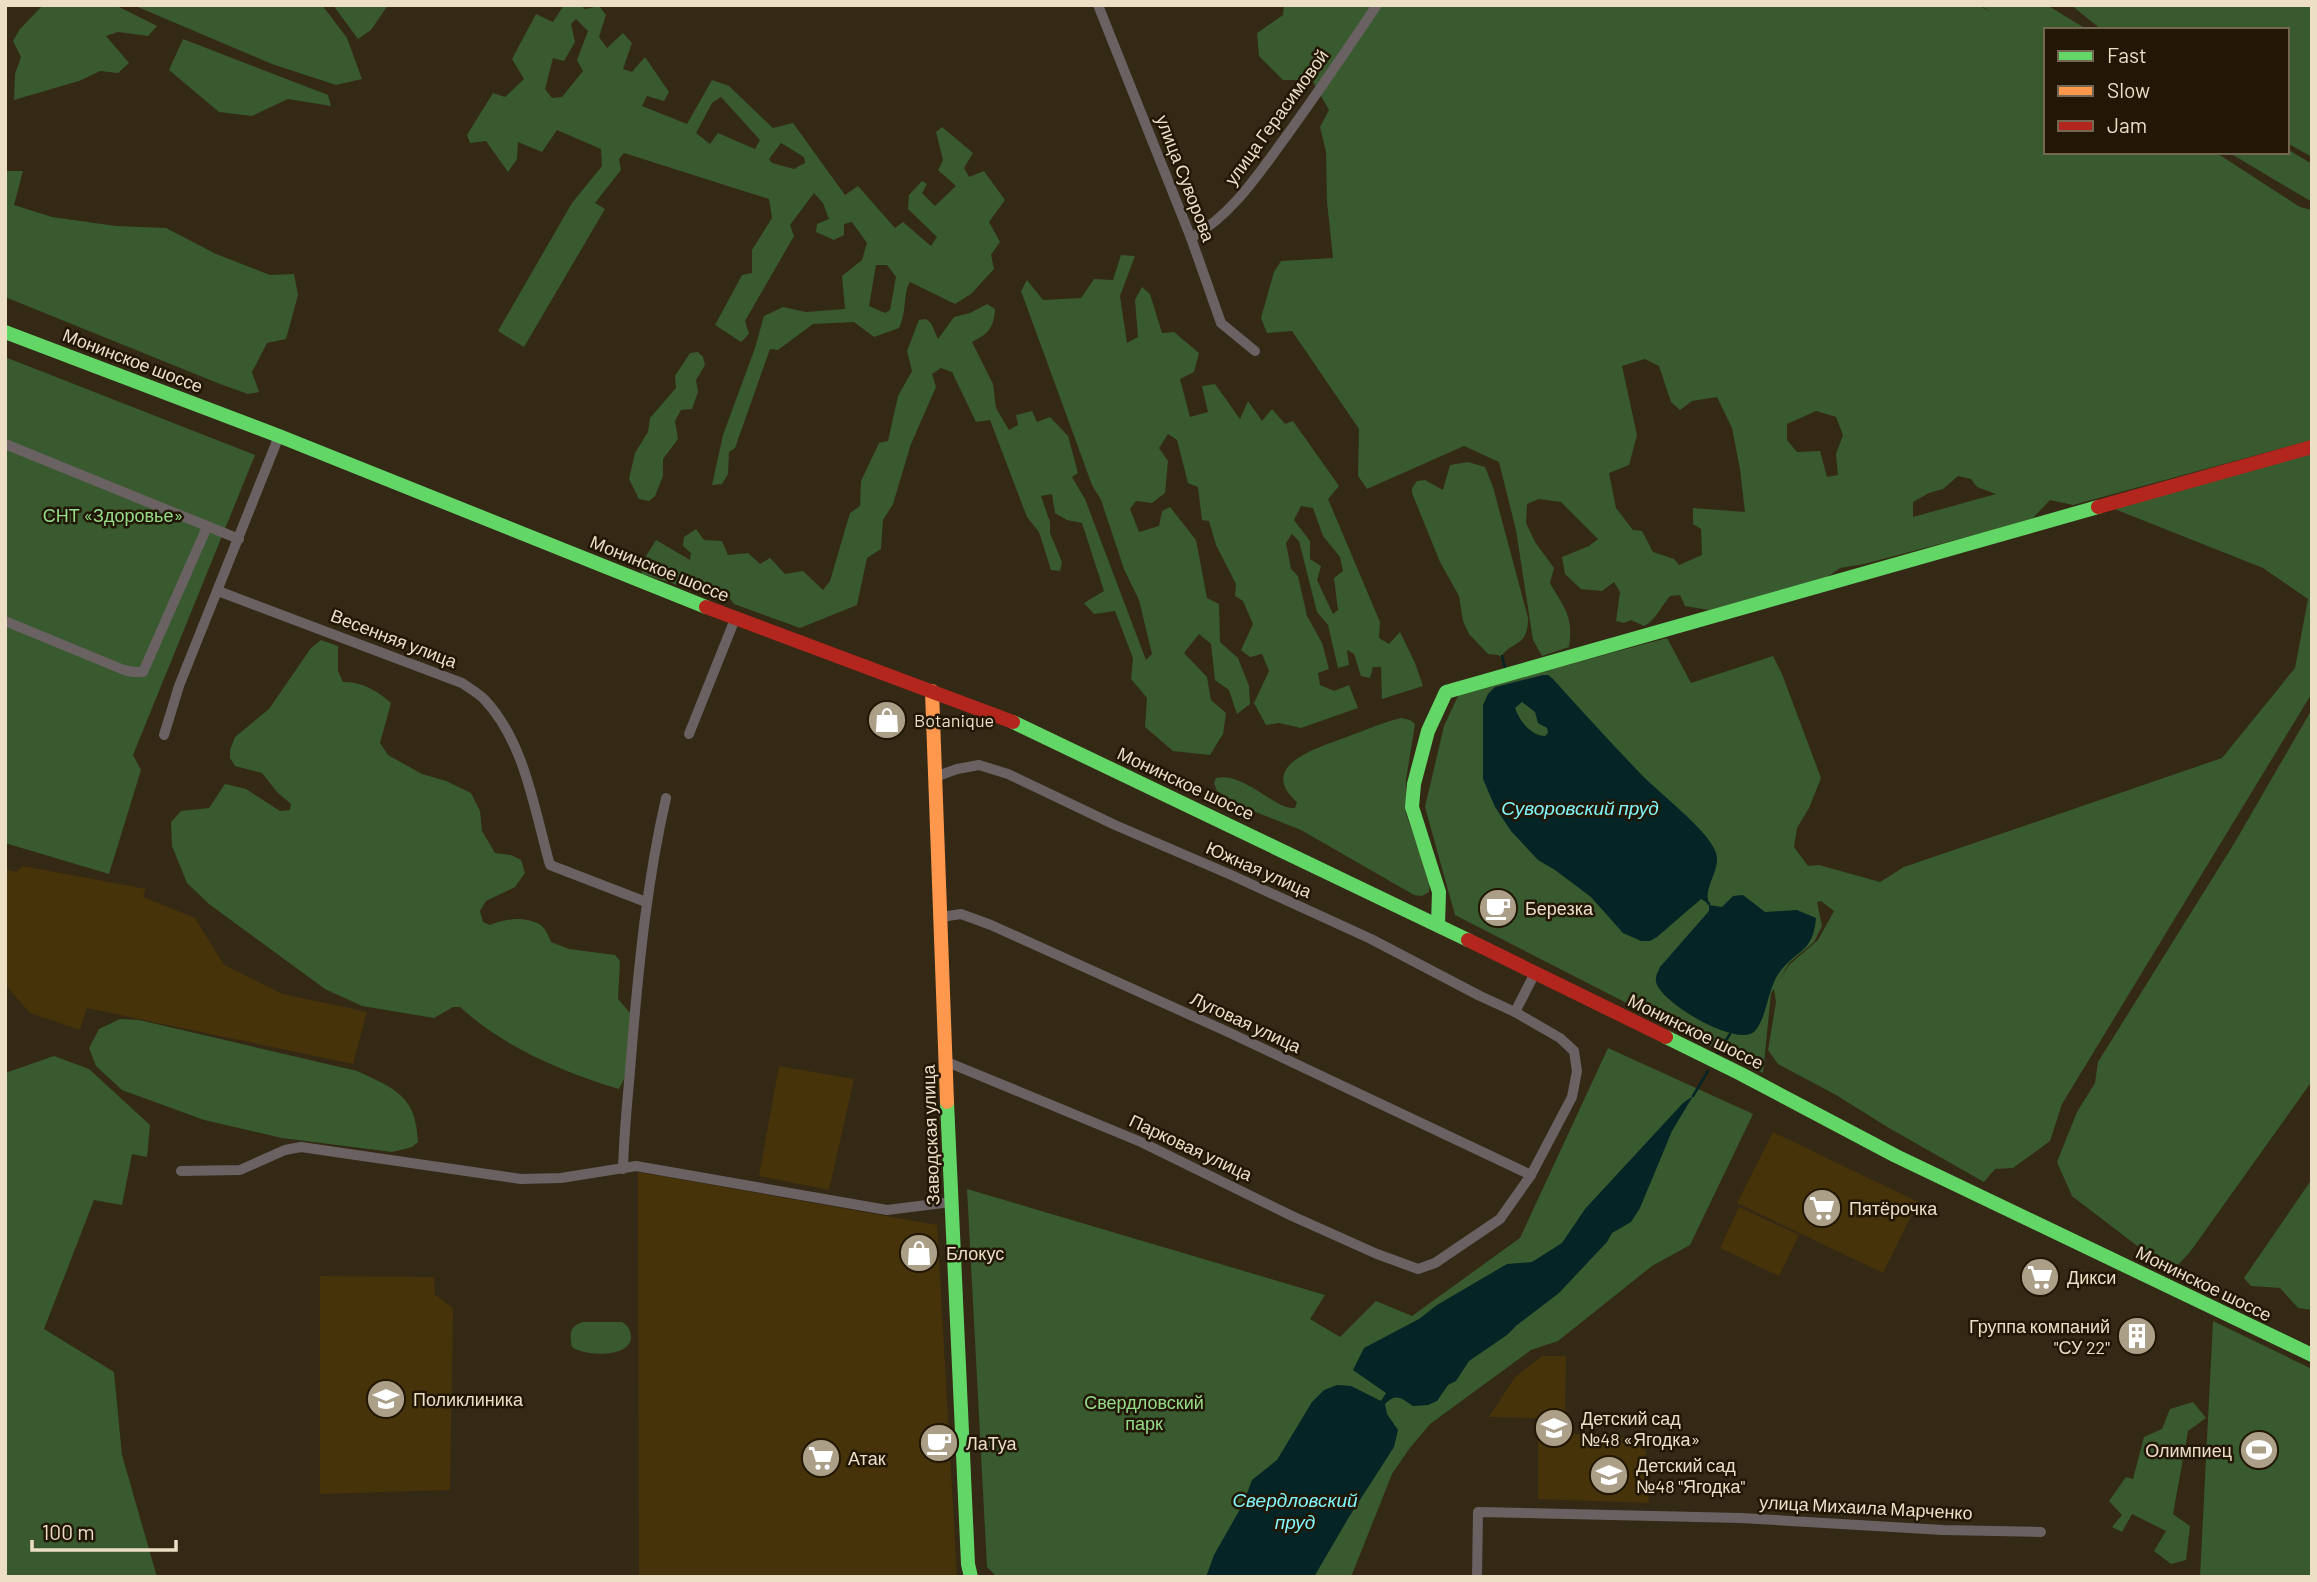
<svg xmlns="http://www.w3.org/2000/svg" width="2317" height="1582" font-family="Barlow,sans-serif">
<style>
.built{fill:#47330a}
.green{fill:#385a2e;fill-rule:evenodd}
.water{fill:#052425;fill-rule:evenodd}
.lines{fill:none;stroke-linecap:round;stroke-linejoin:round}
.stream{stroke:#052425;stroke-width:2.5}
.street{stroke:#6a6163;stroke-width:10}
.fast{stroke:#63d668;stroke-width:14}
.slow{stroke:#ff974d;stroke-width:14}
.jam{stroke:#b3261e;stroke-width:14}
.labels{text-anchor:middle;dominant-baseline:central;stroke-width:5;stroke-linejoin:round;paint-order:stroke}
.street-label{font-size:18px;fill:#eddec6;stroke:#211704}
.park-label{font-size:18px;fill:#96dd8a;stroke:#211704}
.poi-label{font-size:18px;fill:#eddec6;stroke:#211704;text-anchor:start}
.water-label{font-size:19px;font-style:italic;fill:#80f6fd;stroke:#211704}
</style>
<rect width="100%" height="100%" fill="#332915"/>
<!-- built -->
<g class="built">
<path d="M23 866 146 889 143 897 195 918 224 965 283 994 367 1012 353 1064 87 1008 80 1030 30 1013 5 984V869L16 872Z"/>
<path d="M779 1066 854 1079 829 1190 759 1176Z"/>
<path d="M1773 1132 1918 1202 1883 1273 1737 1203Z"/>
<path d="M638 1172 937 1225 957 1577H639Z"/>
<path d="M1739 1207 1799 1235 1779 1276 1720 1248Z"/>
<path d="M320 1276 434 1277 435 1295 453 1308 450 1490 320 1494Z"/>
<path d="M1542 1356H1566L1565 1421 1573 1434 1645 1439 1649 1503 1538 1499V1418L1489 1417 1515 1377Z"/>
</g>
<!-- green -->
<g class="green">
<path d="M43 5H115L157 26 148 36 118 32 106 36 129 63 118 73 100 71 79 81 14 100 15 74 21 57 13 41 20 29Z"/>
<path d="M133 5H322L347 38 362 79 336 85 272 64Z"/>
<path d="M333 5H388L371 30 358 39Z"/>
<path d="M564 5H580L585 9 599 6 606 15 599 37 607 48 623 33 632 43 623 69 632 72 645 57 669 92 664 101 647 96 642 106 687 124 712 80 729 86 773 128 793 123 845 195 858 186 895 228 903 222 931 246 937 237 908 209 909 195 922 181 927 184 922 193 935 206 956 186 938 170 943 160 936 132 942 127 973 153 964 168 969 177 984 171 1005 200 989 222 1000 242 991 255 994 269 971 294 955 304 910 282C903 292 907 312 899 328L874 337 854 322 813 324 778 350 770 349 735 448 729 452 728 474 722 484 712 485 723 435 755 348 764 316 783 307 806 312 845 309 842 276 862 260 867 243 852 222 844 224V235L834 240 816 232 817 224 829 219 823 203 814 193 790 225 794 236 745 321 749 334 741 342 715 325 742 275 752 273V250L772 218 769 199 624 153 619 159 621 170 595 203 605 209 524 347 498 331 572 203 602 166 601 149 557 130 542 152 518 142 517 159 508 172 486 141 470 143 467 135 493 93 505 97 524 79 512 59 536 14 553 22ZM576 19 588 31 577 60 583 71 562 97 552 98 545 89 553 58 564 61 575 42 571 24ZM721 97 760 140 755 149 718 133 710 144 696 133 712 103ZM781 143 804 157 805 163 794 169 772 163 769 159ZM876 265H887L896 277 890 310 885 313 869 306Z"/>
<path d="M1284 5H1979L1990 12 1981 5H2047L2088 30H2046V152H2215L2300 207 2312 210V440L2073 505 2050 500 2031 520 1864 564 1840 568 1824 579 1709 610 1685 606 1680 595 1670 596C1662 605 1655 621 1644 626L1631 620 1624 623 1616 621 1620 592 1614 582 1602 591 1581 589 1565 574 1562 557 1589 546 1598 539 1561 502 1539 499 1527 504 1526 523 1535 542 1554 568 1550 583C1564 608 1574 616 1569 647L1542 656 1533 640 1516 530 1499 462 1464 446 1367 489 1358 476 1359 429 1292 331 1267 333 1261 318 1274 272 1281 261 1333 258 1327 202 1326 152 1320 127 1329 110 1312 80H1283L1259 56 1257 33 1283 15ZM1645 359 1659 366 1671 402 1680 410 1692 401 1717 397 1732 428 1740 469 1745 512 1693 508V524L1701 529 1702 555 1679 565 1674 559 1653 552 1642 531 1633 530 1616 508 1609 473 1629 465 1637 435 1622 366ZM1816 411 1836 417 1843 435 1836 454 1838 475 1827 477 1820 451 1797 452 1787 440V424ZM1958 476 1971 479 1977 487 1996 494 1913 517V502L1929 493 1943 489Z"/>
<path d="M2071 5H2312V157L2287 143V30H2102Z"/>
<path d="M183 39 328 95 331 106 288 99 252 116 219 112 169 70Z"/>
<path d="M2287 149 2312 164V202L2228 152H2287Z"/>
<path d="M7 171H23L14 205 52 217 116 226 166 228 216 254 270 275 294 274 298 295 286 339 267 343 252 372 259 392 248 394 220 384 5 297Z"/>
<path d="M1121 255 1135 256 1120 296 1127 343 1138 337 1135 300 1142 287 1150 294 1162 333 1174 332 1199 353 1194 372 1180 379 1190 417 1208 412 1202 386 1215 384 1240 419 1248 401 1262 421 1272 409 1285 424 1293 421 1339 486 1328 499 1380 622 1379 638 1389 644 1400 632 1415 663 1423 686 1382 699 1381 667H1373L1370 678 1361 676 1354 654 1347 650 1349 665 1338 668 1328 625 1317 612 1299 541 1292 534 1286 543 1291 569 1298 576 1307 616 1322 643 1329 669 1318 673 1320 685 1334 691 1349 685 1358 708 1301 728 1279 723 1266 725 1254 703 1269 671 1262 654 1250 657 1241 650 1253 624 1243 601 1235 596 1236 584 1216 545 1209 521 1202 520 1198 487 1188 483 1177 440 1168 434 1159 448 1168 461 1165 493 1152 503 1136 501 1130 509 1139 532 1159 526 1162 511 1170 507 1196 540 1207 598 1219 604 1220 642 1238 658 1249 686 1250 704 1237 714 1229 690 1215 680 1211 644 1199 634 1184 653 1207 677 1211 700 1226 713 1223 734 1210 755 1173 751 1145 727 1147 698 1131 679 1133 658 1115 611 1094 614 1084 603 1104 591 1082 523 1067 520 1055 513 1052 494 1041 496 1050 522V533L1062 562 1060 571 1051 570 1039 532 1027 517 990 420 976 422 952 372 941 368 932 374 936 387 911 444 893 504 883 520 881 549 867 558 857 605 800 628 734 604 728 596 710 586 697 591 642 574 640 566 656 540 690 560 691 553 683 546 684 537 696 529 704 540 722 541 728 555 748 553 760 564 770 558 785 574 803 571 823 590 830 581 850 513 860 506 861 481 879 443 888 441 898 396 912 371 907 351 919 320 926 319 931 323 938 339 954 317 970 313 987 304 995 309C994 328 988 334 972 342L993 384 996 408 1009 430 1018 425 1016 415 1032 411 1037 422 1050 417 1068 436 1078 473 1072 477 1085 499 1146 660 1152 654 1139 600 1124 569 1101 500 1092 485 1021 291 1027 280 1043 300 1081 298 1094 279 1113 280ZM1301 506 1313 508 1323 536 1340 557 1343 571 1334 578 1338 610 1333 614 1317 580 1321 566 1310 559V541L1294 520Z"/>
<path d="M698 352 703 357 705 365 696 380 698 392 692 409 681 410 675 421 678 439 663 459V476L655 496 649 501 639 499 629 479 635 453 648 432 650 418 676 388 675 376 690 353Z"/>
<path d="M5 357 255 455 133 755 141 770 109 874 5 843Z"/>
<path d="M2312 451V693L2062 1104 2050 1141 2013 1168 1995 1169 1984 1182 1889 1128 1836 1095 1778 1064 1768 1050 1776 1002 1774 989 1771 993 1763 1073 1455 915 1425 807 1444 726 1459 694 1667 638 1691 683 1773 656 1782 674 1821 778 1809 808 1797 828 1794 847 1808 866 1819 865 1880 882 1904 867 2222 758 2295 668 2308 599 2263 568 2112 508ZM1821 901 1834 911 1818 940 1789 965 1780 979 1789 963 1814 942 1822 926 1817 902Z"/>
<path d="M1468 462 1485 467 1493 487 1528 618C1528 649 1511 640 1501 657L1498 655 1488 654 1469 634 1463 621 1459 596 1440 562 1412 493V488L1417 481 1425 480 1443 490 1450 465Z"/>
<path d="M321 640 338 646V671L343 682C363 682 376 690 391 703L380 743 388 755 422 774 446 781 471 793 480 811 482 831 495 853 511 855 521 860 525 873 515 887 486 901 480 911 483 922 490 925C503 919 523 916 537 923 545 926 548 935 551 942L569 949 615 955 620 961 618 999 630 1013 626 1075 619 1089C562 1072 504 1047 460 1007H453L434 1018 362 1006 325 989 209 904 187 883 172 846 171 822 181 811 209 808 225 784 246 789 280 811 290 810 291 804 277 792 262 773 235 766 230 758V750L235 737 269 709 311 648Z"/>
<path d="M2312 709V1081L2190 1252 2178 1265 2140 1248 2072 1196 2057 1162 2077 1112 2095 1083 2098 1062 2235 842Z"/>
<path d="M1401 718 1410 720 1415 724 1406 780V814L1430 882 1429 892 1422 896 1414 895 1301 830 1248 809 1217 791 1214 783 1216 778C1244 771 1276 811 1295 808L1297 802C1256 766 1317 748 1344 738 1363 731 1381 723 1401 718Z"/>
<path d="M120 1019 139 1020 357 1071C395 1089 416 1095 418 1142L412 1147 392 1152 282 1138 204 1120 122 1090 96 1066 89 1048 99 1029Z"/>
<path d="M1608 1048 1753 1114 1690 1245 1652 1266 1558 1341 1531 1350 1430 1424 1409 1449 1392 1474 1351 1577H997L987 1567 967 1189 1325 1295 1310 1319 1340 1337 1376 1301 1412 1316 1520 1238Z"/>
<path d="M54 1056 89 1069 150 1125 147 1157 132 1154 122 1205 94 1200 44 1329 114 1372 122 1455 157 1577H5V1073Z"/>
<path d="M2312 1179V1310L2298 1308 2280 1288 2251 1286 2244 1278Z"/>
<path d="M2213 1321 2312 1369V1577H2200Z"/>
<path d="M583 1322H622C628 1326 630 1329 631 1336 632 1359 583 1356 572 1347 569 1333 570 1326 583 1322Z"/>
<path d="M2193 1402 2206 1418 2188 1431 2173 1514 2190 1526 2186 1560 2171 1564 2154 1551 2166 1531 2132 1514 2122 1532 2112 1527 2122 1515 2109 1501 2126 1477 2133 1479 2144 1437 2162 1429 2170 1409Z"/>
</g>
<!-- water -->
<g class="water">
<path d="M1543 675H1548L1553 679C1581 710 1609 741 1638 771 1656 791 1709 830 1716 853 1721 869 1705 885 1708 900L1706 902 1701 899 1657 937 1650 941H1641L1623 933 1591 897 1555 870 1538 860 1511 831 1495 807 1483 779V705L1488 694 1495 687ZM1522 702 1535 712 1538 723 1547 728 1548 733 1545 736C1531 736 1519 720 1515 708Z"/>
<path d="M1743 895 1765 912 1797 910 1816 918C1813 954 1796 949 1779 973 1767 990 1767 1019 1754 1032 1736 1047 1661 1003 1656 982 1655 976 1658 972 1660 967L1709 911V905L1722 907 1733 896Z"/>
<path d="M1693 1096 1672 1131 1640 1208 1631 1222 1612 1233 1607 1242 1559 1293 1517 1325 1507 1335 1469 1361 1456 1381 1448 1385 1437 1401 1428 1405 1413 1406C1402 1399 1397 1392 1385 1404L1387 1414 1398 1430 1394 1447 1349 1517 1314 1577H1206L1214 1555 1243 1504 1252 1480 1277 1460 1312 1402 1324 1390 1337 1385 1351 1386 1381 1401 1386 1393 1353 1370 1364 1348 1419 1319 1437 1305 1507 1264 1532 1262 1562 1243 1585 1209 1683 1103Z"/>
</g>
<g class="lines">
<!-- stream -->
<g class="stream">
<path d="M1502 656 1506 671"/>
<path d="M1707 901 1709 904"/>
<path d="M1718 1053 1730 1034"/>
<path d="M1693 1096 1708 1071"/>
</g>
<!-- street -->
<g class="street">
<path d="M1098 5 1191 238 1221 323 1255 351"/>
<path d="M1191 238C1230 216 1256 178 1282 142 1315 97 1346 51 1377 5"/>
<path d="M5 444 239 539"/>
<path d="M218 591 462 683C469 688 478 693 484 699 525 742 534 809 550 865L646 902"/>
<path d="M5 621 124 670 134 672H143L207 527"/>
<path d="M689 734 735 619"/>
<path d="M164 735 179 686 279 436"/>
<path d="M935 777 957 769 979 765 1008 774 1115 825 1229 874 1371 939 1480 996 1515 1012 1560 1038 1574 1051 1577 1071 1572 1097 1531 1175 1500 1219 1435 1263 1418 1269 1377 1254 1292 1216 1141 1142 947 1062"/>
<path d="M941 917 961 914 991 925 1228 1032 1531 1175"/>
<path d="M1515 1012 1535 973"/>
<path d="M623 1169C624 1128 629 1087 632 1046 639 963 647 881 666 798"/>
<path d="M181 1171 240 1170 285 1150 301 1147 521 1179 561 1178 636 1166 887 1210 951 1202"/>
<path d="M1477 1577 1478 1512 1741 1518 1943 1530 2041 1532"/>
</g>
<!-- fast -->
<g class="fast">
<path d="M5 332 279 436 706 607"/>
<path d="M1013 722 1468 940"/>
<path d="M1438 925 1439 892 1412 807 1414 784 1428 731 1446 692 2098 507"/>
<path d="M1666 1037 1741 1074 1896 1156 2312 1355"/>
<path d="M947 1102 968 1564 971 1577"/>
</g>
<!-- slow -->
<path class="slow" d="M932 691 947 1102"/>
<!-- jam -->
<g class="jam">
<path d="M2098 507 2312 447"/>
<path d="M706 607 1013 722"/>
<path d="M1468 940 1666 1037"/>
</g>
</g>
<!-- icons -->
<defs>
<g id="shop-disc" transform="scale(2.0125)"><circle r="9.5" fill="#ac9f88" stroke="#211704"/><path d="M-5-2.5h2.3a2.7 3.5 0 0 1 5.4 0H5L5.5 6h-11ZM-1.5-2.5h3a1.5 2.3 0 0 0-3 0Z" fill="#fff"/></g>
<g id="cafe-disc" transform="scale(2.0125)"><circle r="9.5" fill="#ac9f88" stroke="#211704"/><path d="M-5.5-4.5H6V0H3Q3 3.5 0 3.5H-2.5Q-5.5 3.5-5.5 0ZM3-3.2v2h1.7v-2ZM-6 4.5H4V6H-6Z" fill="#fff"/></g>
<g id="supermarket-disc" transform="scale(2.0125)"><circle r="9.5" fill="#ac9f88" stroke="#211704"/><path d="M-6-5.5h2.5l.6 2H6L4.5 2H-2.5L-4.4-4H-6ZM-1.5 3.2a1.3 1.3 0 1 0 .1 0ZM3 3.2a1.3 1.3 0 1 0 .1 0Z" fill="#fff"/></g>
<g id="building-disc" transform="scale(2.0125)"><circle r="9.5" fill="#ac9f88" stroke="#211704"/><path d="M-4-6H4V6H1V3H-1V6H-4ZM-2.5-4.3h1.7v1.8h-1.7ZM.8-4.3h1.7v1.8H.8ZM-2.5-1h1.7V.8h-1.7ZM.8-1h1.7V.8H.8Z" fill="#fff"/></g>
<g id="school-disc" transform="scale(2.0125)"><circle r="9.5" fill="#ac9f88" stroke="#211704"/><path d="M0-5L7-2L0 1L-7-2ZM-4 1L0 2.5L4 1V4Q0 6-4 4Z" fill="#fff"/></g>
<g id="stadium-disc" transform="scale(2.0125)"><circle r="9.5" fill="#ac9f88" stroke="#211704"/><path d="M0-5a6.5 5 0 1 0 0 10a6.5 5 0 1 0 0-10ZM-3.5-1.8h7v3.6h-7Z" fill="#fff"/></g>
</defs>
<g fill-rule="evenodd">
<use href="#shop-disc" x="887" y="720"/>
<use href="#cafe-disc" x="1498" y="908"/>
<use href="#supermarket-disc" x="1822" y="1208"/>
<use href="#shop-disc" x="919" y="1253"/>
<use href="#supermarket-disc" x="2040" y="1277"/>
<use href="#building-disc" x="2137" y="1336"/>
<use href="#school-disc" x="386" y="1399"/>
<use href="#school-disc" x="1554" y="1428"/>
<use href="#cafe-disc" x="939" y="1443"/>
<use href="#stadium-disc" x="2259" y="1450"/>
<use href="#supermarket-disc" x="821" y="1458"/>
<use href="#school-disc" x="1609" y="1475"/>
</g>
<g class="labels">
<!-- street labels -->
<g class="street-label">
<text transform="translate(1276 117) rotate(-54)">улица Герасимовой</text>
<text transform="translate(1186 178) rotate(69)">улица Суворова</text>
<text transform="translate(133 360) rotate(21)">Монинское шоссе</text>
<text transform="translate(660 568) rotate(22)">Монинское шоссе</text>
<text transform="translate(394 638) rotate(21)">Весенняя улица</text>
<text transform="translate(1186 783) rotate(25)">Монинское шоссе</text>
<text transform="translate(1259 869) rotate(24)">Южная улица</text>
<text transform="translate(1246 1022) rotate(25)">Луговая улица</text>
<text transform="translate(1696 1031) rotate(26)">Монинское шоссе</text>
<text transform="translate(930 1135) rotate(-92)">Заводская улица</text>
<text transform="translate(1191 1147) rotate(25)">Парковая улица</text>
<text transform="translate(2204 1283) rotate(26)">Монинское шоссе</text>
<text transform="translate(1866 1507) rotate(3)">улица Михаила Марченко</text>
</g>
<!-- park labels -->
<g class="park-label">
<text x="113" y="515">СНТ «Здоровье»</text>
<text x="1144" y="1402">Свердловский<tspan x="1144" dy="21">парк</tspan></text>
</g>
<!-- poi labels -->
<g class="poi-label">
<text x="914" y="720">Botanique</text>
<text x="1525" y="908">Березка</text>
<text x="1849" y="1208">Пятёрочка</text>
<text x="946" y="1253">Блокус</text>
<text x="2067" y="1277">Дикси</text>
<text x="2110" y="1326" text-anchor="end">Группа компаний<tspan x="2110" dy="21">"СУ 22"</tspan></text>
<text x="413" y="1399">Поликлиника</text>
<text x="1581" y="1418">Детский сад<tspan x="1581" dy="21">№48 «Ягодка»</tspan></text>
<text x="966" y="1443">ЛаТуа</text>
<text x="2232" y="1450" text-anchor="end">Олимпиец</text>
<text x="848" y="1458">Атак</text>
<text x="1636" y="1465">Детский сад<tspan x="1636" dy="21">№48 "Ягодка"</tspan></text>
</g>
<!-- water labels -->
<g class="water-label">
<text x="1580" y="807">Суворовский пруд</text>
<text x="1295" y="1499">Свердловский<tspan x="1295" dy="22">пруд</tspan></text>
</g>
</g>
<!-- border -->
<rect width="2317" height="1582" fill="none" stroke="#eddec6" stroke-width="14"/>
<!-- legend -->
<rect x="2044" y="28" width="245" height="126" fill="#211704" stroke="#736752" stroke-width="2"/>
<rect x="2058" y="51" width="35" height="10" fill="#63d668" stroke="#736752" stroke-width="2"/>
<text x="2107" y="63" font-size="21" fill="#eddec6">Fast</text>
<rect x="2058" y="86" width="35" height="10" fill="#ff974d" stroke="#736752" stroke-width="2"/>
<text x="2107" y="98" font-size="21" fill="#eddec6">Slow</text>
<rect x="2058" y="121" width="35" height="10" fill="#b3261e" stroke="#736752" stroke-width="2"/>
<text x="2107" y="133" font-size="21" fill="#eddec6">Jam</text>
<!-- scale -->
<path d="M32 1540v10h144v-10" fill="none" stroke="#eddec6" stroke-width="3.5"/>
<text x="42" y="1540" font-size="21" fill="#eddec6" stroke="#211704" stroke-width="5" paint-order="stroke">100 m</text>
</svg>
